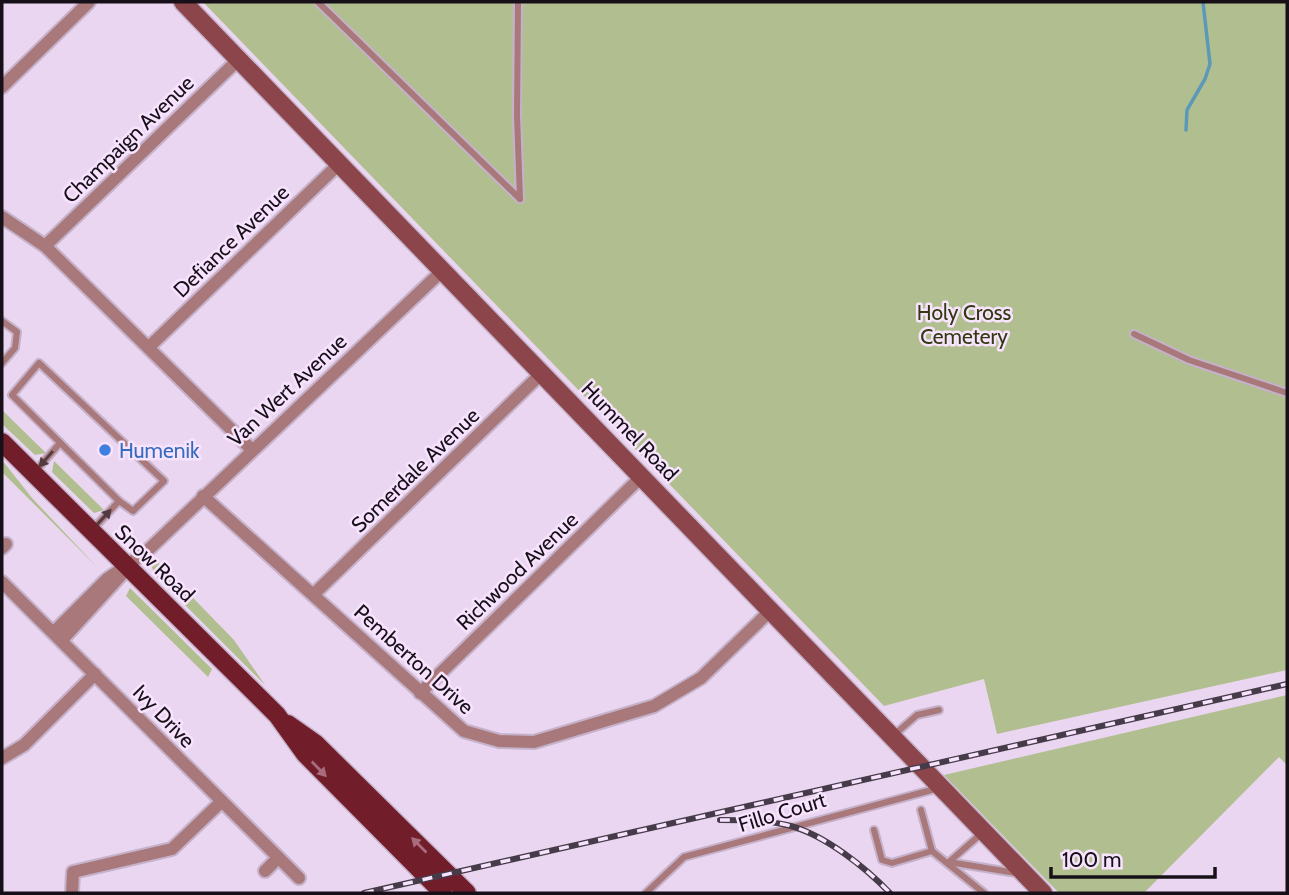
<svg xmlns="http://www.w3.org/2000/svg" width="1289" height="895" font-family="Cabin,sans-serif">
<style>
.green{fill:#b1be90}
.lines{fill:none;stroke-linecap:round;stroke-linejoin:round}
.stream{stroke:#5c99b9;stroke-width:3.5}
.lane-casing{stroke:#c5b2ca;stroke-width:10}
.street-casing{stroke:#c5b2ca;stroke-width:16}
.secondary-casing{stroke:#c5b2ca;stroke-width:21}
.primary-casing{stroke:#c5b2ca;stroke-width:21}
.lane{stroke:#a9787a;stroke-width:6}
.street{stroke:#a9787a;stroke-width:12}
.secondary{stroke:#8b454b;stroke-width:18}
.primary{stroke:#721d2a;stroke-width:18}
.rail-casing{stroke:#463c49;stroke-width:6}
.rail{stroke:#f8e3fe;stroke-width:3.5;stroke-dasharray:10;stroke-linecap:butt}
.oneway{fill:#513a40}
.oneway2{fill:#a86c7f}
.shop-dot{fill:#3f7fe0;stroke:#f8e3fe;stroke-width:2.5}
.labels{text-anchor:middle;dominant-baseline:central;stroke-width:5;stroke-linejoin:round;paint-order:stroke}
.street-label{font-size:21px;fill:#171019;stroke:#f8e3fe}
.park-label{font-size:21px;fill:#303a0e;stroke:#f8e3fe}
.shop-label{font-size:21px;fill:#366cbe;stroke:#f8e3fe;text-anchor:start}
</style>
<rect width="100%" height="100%" fill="#ebd6f1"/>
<!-- green -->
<g class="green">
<path d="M203 2H1287V670L997 734 984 679 884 706Z"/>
<path d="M2 410 46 453 35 455 2 424Z"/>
<path d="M2 460 32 498 98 568 2 472Z"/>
<path d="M54 461 104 510 94 513 52 472Z"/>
<path d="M159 563 234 640 265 685 155 575 151 565Z"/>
<path d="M130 588 212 669 208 677 126 596Z"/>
<path d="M1287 695V765L1279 757 1144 893H1059L944 775Z"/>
</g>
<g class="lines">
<!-- stream -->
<path class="stream" d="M1186 130 1187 110 1205 79 1210 64 1203 2"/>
<!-- lane casing -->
<g class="lane-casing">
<g id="lane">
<path d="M318 2 520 199"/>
<path d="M518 2 517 115 520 199"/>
<path d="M2 321 17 332 15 348 2 363"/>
<path d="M1134 334 1189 360 1287 393"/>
<path d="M39 363 164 481 133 511 119 501 12 395Z"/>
<path d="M34 473 60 443"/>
<path d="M94 528 119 501"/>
<path d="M894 735 917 715 939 710"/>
<path d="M921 810 932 851 984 893"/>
<path d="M874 830 882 860 892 863 932 851"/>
<path d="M982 833 949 862 1016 873"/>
<path d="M646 893 684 857 939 788"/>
</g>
</g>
<!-- street casing -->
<g class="street-casing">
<g id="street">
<path d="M2 87 89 2"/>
<path d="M2 217 45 246 252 450"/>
<path d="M45 246 239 59"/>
<path d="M149 347 340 163"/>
<path d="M203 496 464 731 499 741 534 742 654 706 701 678 771 610"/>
<path d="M2 548 6 544"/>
<path d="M2 582 299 878"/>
<path d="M314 594 542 373"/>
<path d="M54 632 107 579 145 553 443 270"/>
<path d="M62 640 123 573"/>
<path d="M420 693 641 477"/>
<path d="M2 758 24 745 95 674"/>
<path d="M265 871 278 858"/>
<path d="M72 893 73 872 172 849 221 802"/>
</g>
</g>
<!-- secondary casing -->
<g class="secondary-casing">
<path id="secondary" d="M183 2 1043 893"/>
</g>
<!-- primary casing -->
<g class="primary-casing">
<g id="primary">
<path d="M2 442 277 715 305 754 443 893"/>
<path d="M288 724 315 743 467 893"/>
</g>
</g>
<!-- lane -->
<use href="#lane" class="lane"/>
<!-- street -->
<use href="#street" class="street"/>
<!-- secondary -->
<use href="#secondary" class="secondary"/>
<!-- primary -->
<use href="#primary" class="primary"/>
<!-- rail casing -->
<g class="rail-casing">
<g id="rail">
<path d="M720 820C743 820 768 820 791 826 826 836 865 867 890 893"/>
<path d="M364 893 1287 684"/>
</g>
</g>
<!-- rail -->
<use href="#rail" class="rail"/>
</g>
<!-- one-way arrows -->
<defs><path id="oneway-solid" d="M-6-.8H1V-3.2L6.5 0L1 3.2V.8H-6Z" transform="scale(1.75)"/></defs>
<g class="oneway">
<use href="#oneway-solid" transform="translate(46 459) rotate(131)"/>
<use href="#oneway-solid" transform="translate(104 517) rotate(-47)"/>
</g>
<g class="oneway2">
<use href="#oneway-solid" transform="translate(319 769) rotate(46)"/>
<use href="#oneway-solid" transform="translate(419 845) rotate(-135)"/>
</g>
<!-- markers -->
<circle class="shop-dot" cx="105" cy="450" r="7"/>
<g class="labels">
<!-- street labels -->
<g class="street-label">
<text transform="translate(128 139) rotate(-44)">Champaign Avenue</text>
<text transform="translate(231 241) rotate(-44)">Defiance Avenue</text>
<text transform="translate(287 390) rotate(-43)">Van Wert Avenue</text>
<text transform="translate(630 431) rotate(46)">Hummel Road</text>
<text transform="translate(415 470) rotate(-44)">Somerdale Avenue</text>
<text transform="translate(155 563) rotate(44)">Snow Road</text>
<text transform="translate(517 571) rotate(-44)">Richwood Avenue</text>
<text transform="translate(414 659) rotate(42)">Pemberton Drive</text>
<text transform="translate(164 716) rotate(46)">Ivy Drive</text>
<text transform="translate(782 812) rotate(-17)">Fillo Court</text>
</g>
<!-- park labels -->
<g class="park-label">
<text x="964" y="312">Holy Cross<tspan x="964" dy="24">Cemetery</tspan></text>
</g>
<!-- shop labels -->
<g class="shop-label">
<text x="119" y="450">Humenik</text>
</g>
</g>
<!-- border -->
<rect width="1289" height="895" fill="none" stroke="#171019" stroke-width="7"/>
<!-- scale -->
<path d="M1051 867v10h164v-10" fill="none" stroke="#171019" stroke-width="3.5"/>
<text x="1062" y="867" font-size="21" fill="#171019" stroke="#f8e3fe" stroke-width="5" paint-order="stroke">100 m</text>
</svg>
